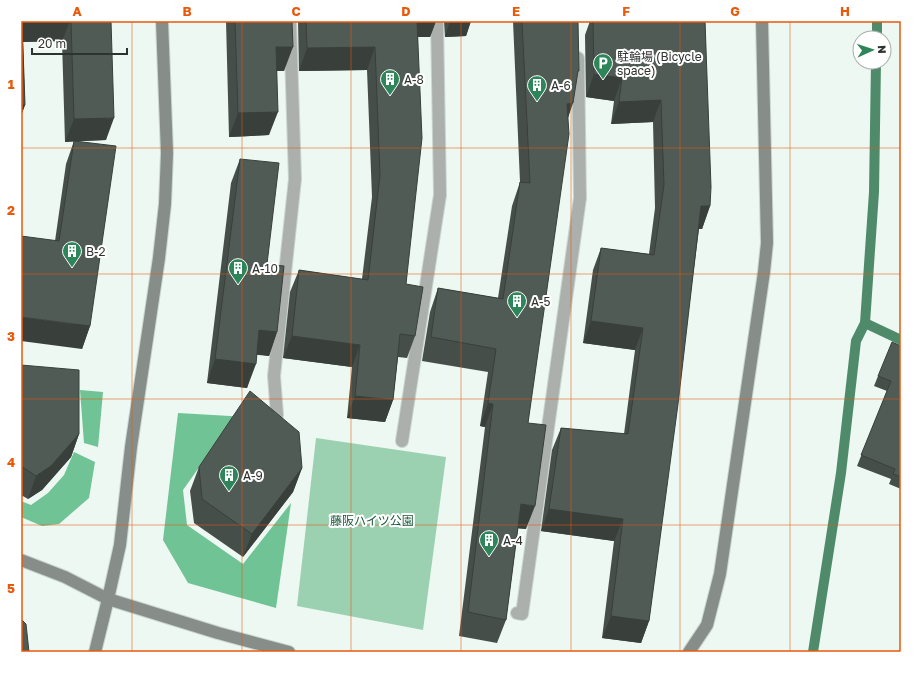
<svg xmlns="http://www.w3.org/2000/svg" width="922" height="673" font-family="'Golos Text','Noto Sans JP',sans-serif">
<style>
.green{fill:#9bd1b1}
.forest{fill:#6fc394}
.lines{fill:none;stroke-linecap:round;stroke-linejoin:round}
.stream{stroke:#4f8b6a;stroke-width:10}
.lane-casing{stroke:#cad5ce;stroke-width:14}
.secondary-casing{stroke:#cad5ce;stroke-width:14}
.lane{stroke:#abb0ad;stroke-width:12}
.secondary{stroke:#878e8a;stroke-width:12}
.wall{fill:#464e49}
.shaded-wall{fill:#39403c}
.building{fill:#515b55;stroke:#39403c}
.grid{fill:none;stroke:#e8590c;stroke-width:1;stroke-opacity:0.55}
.labels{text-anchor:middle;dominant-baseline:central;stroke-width:4;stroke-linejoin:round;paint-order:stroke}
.poi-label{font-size:12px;fill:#2f3330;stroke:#fff;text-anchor:start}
.park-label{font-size:12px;fill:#195839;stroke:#fff}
.neatline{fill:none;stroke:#e8590c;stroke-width:1.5}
.grid-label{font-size:13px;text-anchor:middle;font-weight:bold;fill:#e8590c}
</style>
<rect width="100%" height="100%" fill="#ecf8f1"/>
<!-- green -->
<path class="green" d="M316 438 446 457 423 630 297 606Z"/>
<!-- forest -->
<g class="forest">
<path d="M80 390 103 392 98 447 84 443Z"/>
<path d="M178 413 265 418 227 428 183 490 187 525 243 564 291 503 276 608 188 583 163 540Z"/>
<path d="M74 452 95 462 89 498 59 524 42 526 21 517V501L31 505 48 493 64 475Z"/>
</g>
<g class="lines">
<!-- stream -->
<g class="stream">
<path d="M877 38V21"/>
<path d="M865 323 901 340"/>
<path d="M813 652 841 473 856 341 865 323 874 192 876 62"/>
</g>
<!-- lane casing -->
<g class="lane-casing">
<g id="lane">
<path d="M277 415 274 376 295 179 290 21"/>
<path d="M402 441 440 195 437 21"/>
<path d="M517 613 522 614 580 198 578 58"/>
</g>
</g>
<!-- secondary casing -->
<g class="secondary-casing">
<g id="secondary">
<path d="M21 560 65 577 108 599 218 633 289 652"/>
<path d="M95 652 108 599 120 545 131 447 159 258 165 204 167 153 162 21"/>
<path d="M689 652 707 625 720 574 764 272 767 243 762 21"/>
</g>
</g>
<!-- lane -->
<use href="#lane" class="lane"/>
<!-- secondary -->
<use href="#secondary" class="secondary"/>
</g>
<!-- wall -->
<g class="wall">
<path d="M21 21H111L106 140 75 141 90 326 82 349 55 241 66 164 74 141 65 142 62 41 23 42 25 105 21 116Z"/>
<path d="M226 21H292L284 71H277L269 135 229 137Z"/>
<path d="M298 21H436L430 37H418L406 284 415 336 407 358 398 357 393 400 385 422 347 418 352 367 283 358 290 292 299 270 362 279 372 197 367 70 299 71Z"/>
<path d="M444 21H471L466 36 445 37Z"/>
<path d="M513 21H578L577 78 568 118 528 423 526 529 518 528 506 620 497 643 459 636 485 427 480 426 488 372 422 361 430 312 438 288 498 298 512 206 520 182Z"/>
<path d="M590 21H705L710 206 702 229H699L649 621 641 643 602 638 614 541 541 531 552 450 561 428 624 434 635 350 583 343 593 270 601 248 649 254 655 208 653 122 611 124 614 101 586 97 585 35Z"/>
<path d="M240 159 267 264 277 332 269 356 257 354 247 388 207 383 231 183Z"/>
<path d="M901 346V489L889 484 891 479 857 466 887 391 874 386 878 376Z"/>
<path d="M21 365 79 434 71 457 42 490 28 499 21 495Z"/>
<path d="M199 467 302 468 293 492 243 557 194 523 190 491Z"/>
</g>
<!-- shaded-wall -->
<g class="shaded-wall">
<path d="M22 21H70L62 41 21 42Z"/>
<path d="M414 21H436L430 37H409Z"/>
<path d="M450 21H471L466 36 445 37Z"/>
<path d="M276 47H293L284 71H267Z"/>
<path d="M375 47 367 70 299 71 307 48Z"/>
<path d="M594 74 622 78 614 101 586 97Z"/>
<path d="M661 100 653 122 611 124 619 102Z"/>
<path d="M573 103 565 127 567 104Z"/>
<path d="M21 105H25L21 116Z"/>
<path d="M278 112 269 135 229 137 238 113Z"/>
<path d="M114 118 106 140 65 142 74 119Z"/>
<path d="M701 206H710L702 229 693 228Z"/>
<path d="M21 317 90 326 82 349 21 341Z"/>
<path d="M591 321 643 328 635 350 583 343Z"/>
<path d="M259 330 277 332 269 356 250 354Z"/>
<path d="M292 336 360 345 352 367 283 358Z"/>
<path d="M215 359 256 364 247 388 207 383Z"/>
<path d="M355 396 393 400 385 422 347 418Z"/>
<path d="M488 403 493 404 485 427 480 426Z"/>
<path d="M79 434 71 457 42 490 28 499 36 476Z"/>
<path d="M302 468 293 492 243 557 252 534Z"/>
<path d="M521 504 535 506 526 529 513 528Z"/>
<path d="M549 509 623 519 614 541 541 531Z"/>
<path d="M611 616 649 621 641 643 602 638Z"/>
</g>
<!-- building -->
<g class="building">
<path d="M21 21H22L25 105H21Z"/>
<path d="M71 21H111L114 118 74 119Z"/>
<path d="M235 21H292L293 47H276L278 112 238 113Z"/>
<path d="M306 21H417L422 138 406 284 423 287 415 336 400 334 393 400 355 396 360 345 292 336 299 270 368 280 380 175 375 47 307 48Z"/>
<path d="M522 21H578L579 71H578L573 103 567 104 569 134 528 423 546 425 535 506 521 504 506 620 468 612 493 404 488 403 496 349 431 337 438 288 503 299 520 182 530 183Z"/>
<path d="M593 21H705L711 187 710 206H701L678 404 649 621 611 616 623 519 549 509 561 428 628 434 643 328 591 321 601 248 654 255 664 185 661 100 619 102 622 78 594 74Z"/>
<path d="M74 141 116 146 90 326 21 317V236L59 241Z"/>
<path d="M240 159 279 163 267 264 284 266 277 332 259 330 256 364 215 359Z"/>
<path d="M892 342 901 346V477L893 474 895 469 861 455 891 381 878 376Z"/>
<path d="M21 365 79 370V434L51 466 36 476 21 466Z"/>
<path d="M250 391 299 432 302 468 252 534 202 499 199 467Z"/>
<path d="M21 619 26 624 29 652H21Z"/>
</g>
<!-- grid -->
<path class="grid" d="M132 21V652M242 21V652M351 21V652M461 21V652M571 21V652M680 21V652M790 21V652M21 148H901M21 274H901M21 399H901M21 525H901"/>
<!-- icons -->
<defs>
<g id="parking-pin" transform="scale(1)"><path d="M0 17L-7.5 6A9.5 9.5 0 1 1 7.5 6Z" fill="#2e855a" stroke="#fff"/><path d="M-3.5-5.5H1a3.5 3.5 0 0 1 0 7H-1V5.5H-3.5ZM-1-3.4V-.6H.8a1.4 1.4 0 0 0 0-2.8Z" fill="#fff"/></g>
<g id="building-pin" transform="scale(1)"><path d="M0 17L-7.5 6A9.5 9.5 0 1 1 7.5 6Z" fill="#2e855a" stroke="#fff"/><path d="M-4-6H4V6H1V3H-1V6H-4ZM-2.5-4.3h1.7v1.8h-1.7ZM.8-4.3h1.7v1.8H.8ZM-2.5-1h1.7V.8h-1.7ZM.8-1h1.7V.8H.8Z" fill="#fff"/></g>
</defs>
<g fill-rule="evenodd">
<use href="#parking-pin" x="603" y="63"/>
<use href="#building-pin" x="390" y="79"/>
<use href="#building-pin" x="537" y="85"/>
<use href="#building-pin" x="72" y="251"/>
<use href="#building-pin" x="238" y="268"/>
<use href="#building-pin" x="517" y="301"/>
<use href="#building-pin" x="229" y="475"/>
<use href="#building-pin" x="489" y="540"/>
</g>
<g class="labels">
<!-- poi labels -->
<g class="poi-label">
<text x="617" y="56">駐輪場 (Bicycle<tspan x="617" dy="14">space)</tspan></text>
<text x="404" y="79">A-8</text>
<text x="551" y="85">A-6</text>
<text x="86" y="251">B-2</text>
<text x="252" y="268">A-10</text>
<text x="531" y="301">A-5</text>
<text x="243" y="475">A-9</text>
<text x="503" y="540">A-4</text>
</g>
<!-- park labels -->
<g class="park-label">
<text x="372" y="520">藤阪ハイツ公園</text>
</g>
</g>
<!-- border -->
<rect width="922" height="673" fill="none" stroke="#ffffff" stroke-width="44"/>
<!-- north arrow -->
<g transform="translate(872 50) rotate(87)"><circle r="19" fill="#ffffff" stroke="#acadac"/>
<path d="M0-3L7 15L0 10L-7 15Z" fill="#2e855a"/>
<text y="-6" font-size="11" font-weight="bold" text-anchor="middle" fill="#2f3330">N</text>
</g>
<!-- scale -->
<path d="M32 48v6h95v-6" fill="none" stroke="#2f3330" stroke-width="2"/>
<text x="38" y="48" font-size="12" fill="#2f3330" stroke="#ffffff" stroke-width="3" paint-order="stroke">20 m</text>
<rect x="22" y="22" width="878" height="629" class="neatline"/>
<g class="grid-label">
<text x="77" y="16">A</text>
<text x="187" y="16">B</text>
<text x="296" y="16">C</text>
<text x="406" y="16">D</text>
<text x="516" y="16">E</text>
<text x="626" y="16">F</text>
<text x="735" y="16">G</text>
<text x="845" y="16">H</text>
<text x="11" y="89">1</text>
<text x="11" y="215">2</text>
<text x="11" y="341">3</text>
<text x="11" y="467">4</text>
<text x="11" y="593">5</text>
</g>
</svg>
